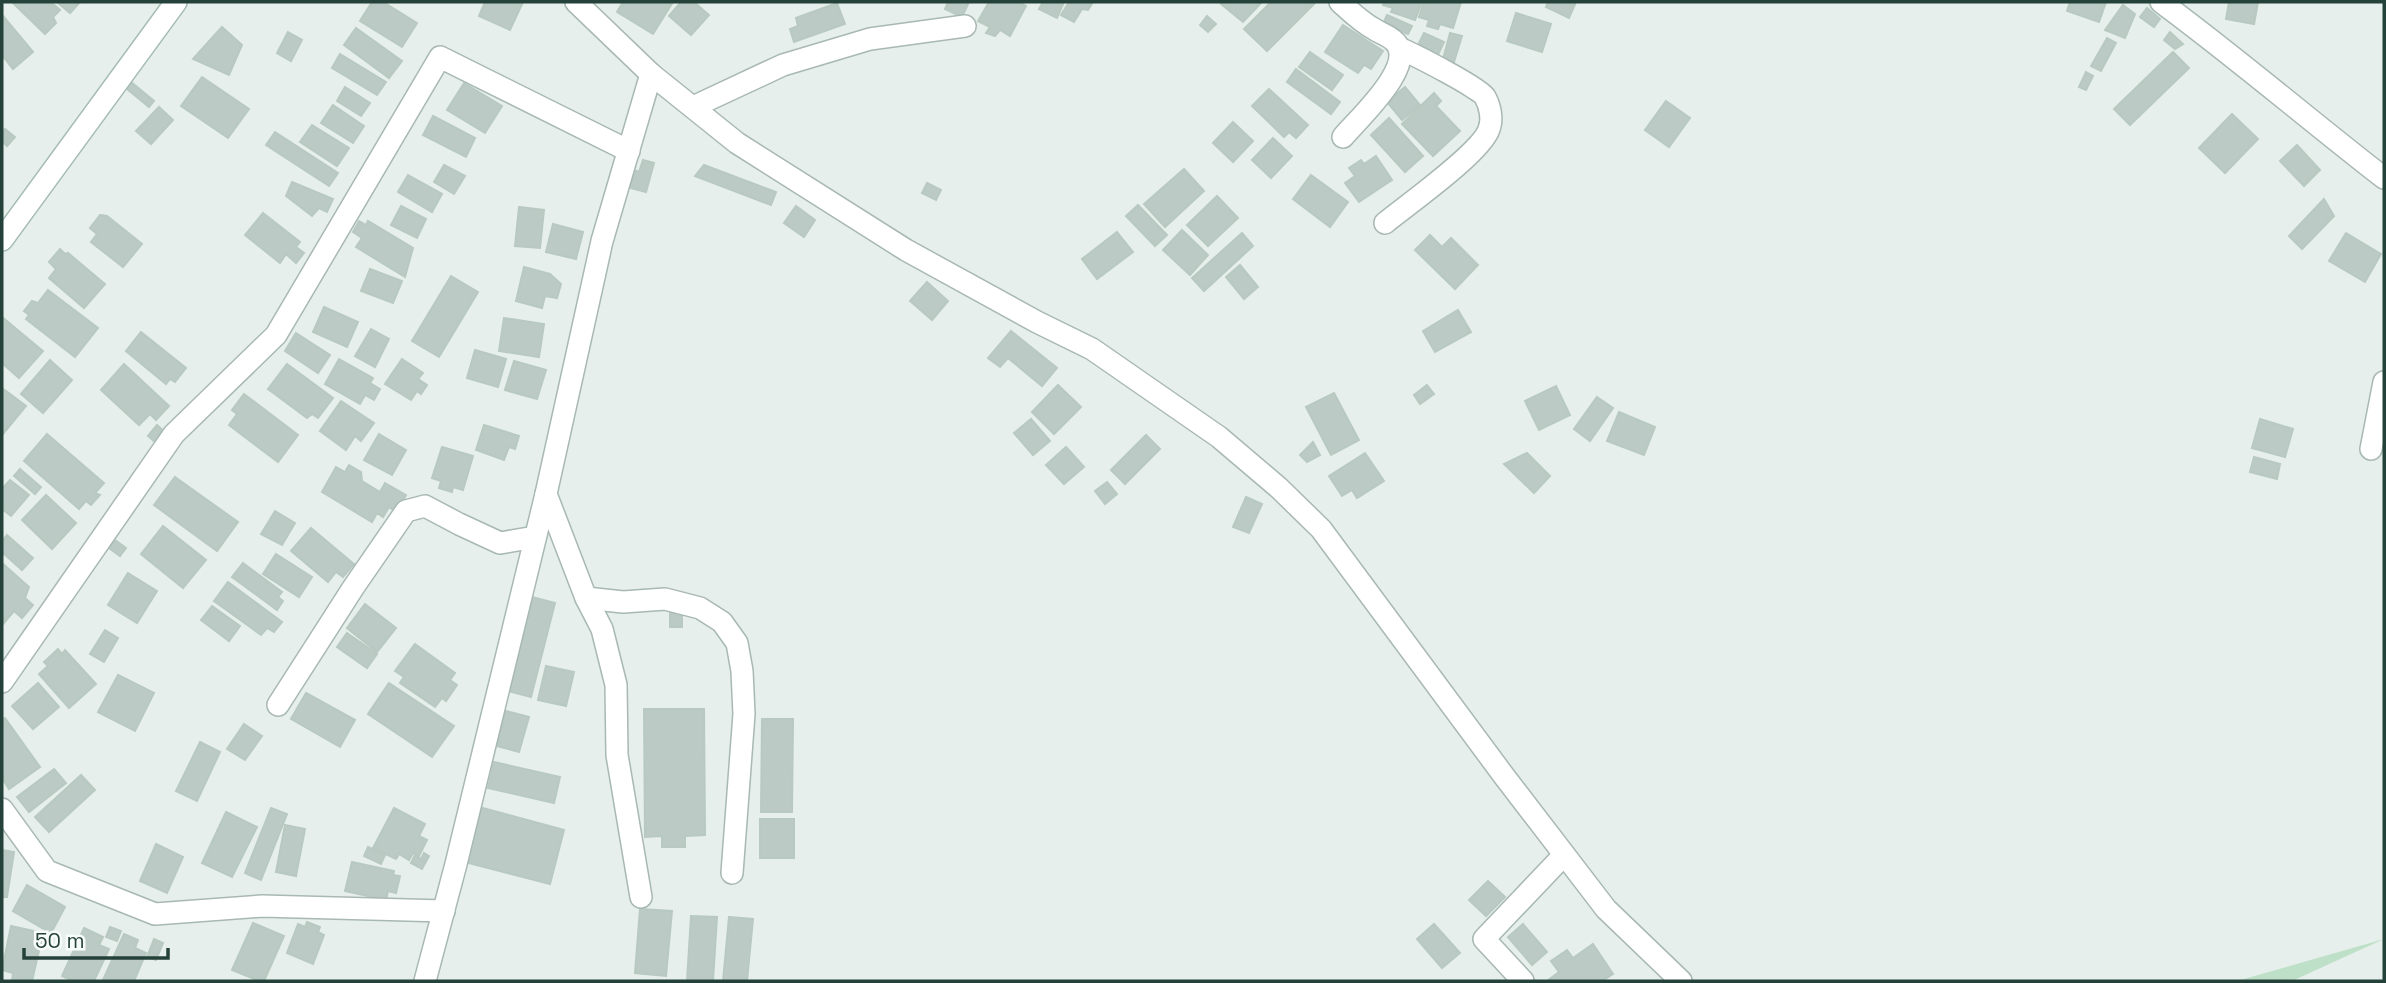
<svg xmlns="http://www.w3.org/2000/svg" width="2386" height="983" font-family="'Space Grotesk',sans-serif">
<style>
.green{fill:#bfe0c8}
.building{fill:#bbcac4;stroke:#b8c9c2;stroke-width:2}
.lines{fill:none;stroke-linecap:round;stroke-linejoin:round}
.street-casing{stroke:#a8b8b2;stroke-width:24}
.secondary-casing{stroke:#a4bbb3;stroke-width:24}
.street{stroke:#fff;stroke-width:21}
.secondary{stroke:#fff;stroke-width:21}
</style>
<rect width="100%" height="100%" fill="#e6efeb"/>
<!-- green -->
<path class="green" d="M2384 939 2292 981H2237Z"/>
<!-- building -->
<g class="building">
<path d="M12 2H51L60 10 53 17 56 23 45 34Z"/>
<path d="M57 2H80L70 13Z"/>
<path d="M372 2H383L417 23 402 47 360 21Z"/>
<path d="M485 2H523L510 30 479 16Z"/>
<path d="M623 2H673L653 34 617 12Z"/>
<path d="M681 2H694L709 15 691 35 669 16Z"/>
<path d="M948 2H969L962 17 945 9Z"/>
<path d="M989 2H1018L1026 6 1010 36 1000 30 995 36 986 33 990 27 978 21Z"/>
<path d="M1043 2H1064L1057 18 1039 9Z"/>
<path d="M1069 2H1093L1088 10 1082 9 1074 22 1061 15Z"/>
<path d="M1223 2H1262L1243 22 1221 4Z"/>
<path d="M1271 2H1316L1267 51 1244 29Z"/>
<path d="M1385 2H1422L1415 20 1391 12 1393 8 1383 5Z"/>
<path d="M1424 2H1461L1453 28 1440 24 1438 29 1427 26 1429 20 1419 17Z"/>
<path d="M1548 2H1576L1569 18 1546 7Z"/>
<path d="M2070 2H2106L2099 22 2067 11Z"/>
<path d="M2229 2H2258L2254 24 2226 19Z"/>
<path d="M837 3 845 24 794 42 790 29 798 26 796 18Z"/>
<path d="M2123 5 2135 14 2125 38 2105 30Z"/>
<path d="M2147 8 2160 19 2154 27 2140 17Z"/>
<path d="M1516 13 1551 24 1542 52 1507 41Z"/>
<path d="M1387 15 1412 26 1408 34 1383 24Z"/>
<path d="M3 16 33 52 13 69 2 55Z"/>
<path d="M1207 16 1216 24 1208 32 1200 25Z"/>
<path d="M1343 25 1383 51 1371 69 1364 65 1358 73 1325 52Z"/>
<path d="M222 27 242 45 229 75 193 59Z"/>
<path d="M356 28 402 61 389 78 344 45Z"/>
<path d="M288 32 302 40 291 61 277 53Z"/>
<path d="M2170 32 2183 44 2175 49 2164 40Z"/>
<path d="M1424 33 1444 42 1437 57 1419 43Z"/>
<path d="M1450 33 1462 36 1454 62 1443 59Z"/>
<path d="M2107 38 2116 43 2101 71 2091 66Z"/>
<path d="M1310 52 1343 75 1332 90 1299 67Z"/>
<path d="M2173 52 2189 68 2130 125 2114 109Z"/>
<path d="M340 54 386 82 377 95 332 68Z"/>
<path d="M1296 69 1340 102 1331 114 1287 82Z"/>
<path d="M2086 72 2093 76 2086 90 2079 87Z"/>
<path d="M202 77 249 109 228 138 181 106Z"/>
<path d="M131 82 154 101 149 107 126 88Z"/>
<path d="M464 83 502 106 485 133 447 110Z"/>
<path d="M345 87 370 103 361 116 337 101Z"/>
<path d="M1405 87 1420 105 1402 120 1387 102Z"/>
<path d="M1269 89 1308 125 1296 138 1289 132 1284 137 1252 106Z"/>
<path d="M1434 93 1441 101 1436 106 1460 131 1433 156 1402 124Z"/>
<path d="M1666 101 1690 118 1669 147 1645 130Z"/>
<path d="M333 105 364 126 353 143 321 123Z"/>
<path d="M159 107 173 120 151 144 136 131Z"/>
<path d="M2232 114 2258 139 2225 173 2199 148Z"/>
<path d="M433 116 475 138 466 157 423 135Z"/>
<path d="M1389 118 1423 156 1405 172 1371 135Z"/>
<path d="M1233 122 1253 141 1233 162 1213 143Z"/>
<path d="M312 125 349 148 337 166 300 142Z"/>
<path d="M5 129 15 137 7 146 2 141V133Z"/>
<path d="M275 132 338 173 329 186 266 145Z"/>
<path d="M1273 138 1292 156 1271 178 1252 160Z"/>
<path d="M2297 145 2320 170 2304 186 2280 161Z"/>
<path d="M1376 156 1392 180 1359 202 1345 183 1355 176 1349 168 1361 160 1364 164Z"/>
<path d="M643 160 654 163 646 192 627 187 632 169 639 172Z"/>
<path d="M444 165 465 176 454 194 434 182Z"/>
<path d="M704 165 776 192 771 205 695 176Z"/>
<path d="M1184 169 1204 191 1165 227 1144 204Z"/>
<path d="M408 175 442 194 432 212 398 192Z"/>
<path d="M1311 175 1348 202 1330 227 1293 199Z"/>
<path d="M292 182 333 199 327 212 319 208 312 216 286 196Z"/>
<path d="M927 183 941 190 936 200 922 193Z"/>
<path d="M1217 196 1238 218 1208 246 1187 225Z"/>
<path d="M2324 199 2334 216 2302 249 2289 236Z"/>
<path d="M1138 205 1167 235 1155 246 1126 216Z"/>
<path d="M401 206 426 219 417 238 391 225Z"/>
<path d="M796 206 815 220 804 237 784 223Z"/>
<path d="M519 207 544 210 540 248 515 246Z"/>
<path d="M263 213 300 242 296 247 304 253 296 263 286 254 280 263 245 235Z"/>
<path d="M100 215 107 216 142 244 123 267 91 242 97 234 90 228Z"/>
<path d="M359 221 366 225 368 221 413 248 405 277 356 247 362 238 353 232Z"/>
<path d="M553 224 583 232 576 259 546 252Z"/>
<path d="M1182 230 1208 255 1190 275 1163 250Z"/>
<path d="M1117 232 1133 252 1097 279 1082 259Z"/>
<path d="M1242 233 1253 246 1204 291 1192 278Z"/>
<path d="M2346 233 2381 254 2365 282 2329 261Z"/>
<path d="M1430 235 1442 247 1451 238 1478 265 1455 289 1415 250Z"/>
<path d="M60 249 65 254 68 253 105 284 84 308 49 278 56 269 49 262Z"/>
<path d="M1240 265 1258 287 1244 299 1226 277Z"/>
<path d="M524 267 550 274 561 284 557 298 545 296 542 308 516 301Z"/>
<path d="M370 269 402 281 393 303 361 291Z"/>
<path d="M451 276 478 292 439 357 412 341Z"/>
<path d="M927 282 948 301 932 320 910 301Z"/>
<path d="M48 290 98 328 75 357 26 319 29 315 24 311 32 301 38 303Z"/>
<path d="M324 307 358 322 347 347 313 332Z"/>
<path d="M1458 310 1471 332 1435 352 1423 331Z"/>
<path d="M2 317 43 351 19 378 2 363Z"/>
<path d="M504 318 544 324 539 357 499 351Z"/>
<path d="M371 329 389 339 375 367 355 356Z"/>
<path d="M1011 331 1057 368 1042 386 1008 358 1000 367 988 358Z"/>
<path d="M141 332 186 368 175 382 170 379 166 384 126 351Z"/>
<path d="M296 333 330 355 318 373 285 351Z"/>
<path d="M475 350 506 359 498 387 467 378Z"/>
<path d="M339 359 373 378 370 383 380 389 374 400 365 395 360 404 325 384Z"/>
<path d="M402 359 423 373 418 379 427 385 421 394 417 391 411 400 385 384Z"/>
<path d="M50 360 72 380 43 413 21 394Z"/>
<path d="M514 361 546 370 537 399 505 390Z"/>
<path d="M124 364 169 406 156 420 150 414 139 425 101 390Z"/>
<path d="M287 364 333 398 318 418 312 414 307 418 268 389Z"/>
<path d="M1058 385 1081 407 1054 434 1032 412Z"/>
<path d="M1427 385 1434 394 1420 404 1414 395Z"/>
<path d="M1556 386 1570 415 1539 430 1525 401Z"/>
<path d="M2 388 26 406 3 434 2 433Z"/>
<path d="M1334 393 1359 440 1331 455 1306 407Z"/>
<path d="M244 394 298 435 278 462 229 425 237 414 232 410Z"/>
<path d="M1597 397 1613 408 1590 441 1574 429Z"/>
<path d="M341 401 374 423 361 441 355 436 346 450 320 431Z"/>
<path d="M1619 412 1655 427 1644 455 1607 441Z"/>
<path d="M1031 419 1050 441 1033 455 1014 433Z"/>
<path d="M2260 419 2293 429 2285 457 2252 448Z"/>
<path d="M157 425 165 432 156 443 148 436Z"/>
<path d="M484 425 519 436 515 449 509 447 504 460 476 450Z"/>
<path d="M47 434 104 483 95 493 100 495 91 505 86 501 79 509 24 461Z"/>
<path d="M379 434 406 450 392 475 364 460Z"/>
<path d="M1146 435 1160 449 1125 484 1111 470Z"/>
<path d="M1313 442 1320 455 1307 462 1300 455Z"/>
<path d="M442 447 473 456 463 490 453 487 452 492 439 488 441 481 432 478Z"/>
<path d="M1066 447 1084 467 1064 484 1046 465Z"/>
<path d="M1365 453 1384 481 1357 498 1352 490 1342 496 1329 476Z"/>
<path d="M1527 453 1550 476 1534 493 1504 464Z"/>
<path d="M2254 457 2280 464 2277 479 2250 472Z"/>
<path d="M349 465 361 472 362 481 380 492 385 483 406 495 396 512 389 507 383 517 377 513 372 522 322 492 336 467 345 472Z"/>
<path d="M20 469 41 487 35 494 14 476Z"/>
<path d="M175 477 238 522 217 551 154 505Z"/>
<path d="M10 480 29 495 11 516 2 509V489Z"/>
<path d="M1107 482 1117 494 1105 504 1095 491Z"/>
<path d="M46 495 76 523 52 549 22 520Z"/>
<path d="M1246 497 1262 504 1249 533 1233 527Z"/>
<path d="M275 511 295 523 282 545 261 534Z"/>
<path d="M163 526 206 560 183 588 141 554Z"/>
<path d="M311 528 354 564 343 577 336 572 328 582 291 551Z"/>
<path d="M7 535 33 558 22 570 2 552V541Z"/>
<path d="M115 540 126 548 120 556 109 548Z"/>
<path d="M276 554 312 577 299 597 263 574Z"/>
<path d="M2 563 29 587 25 598 33 605 22 618 14 611 3 624Z"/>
<path d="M243 563 282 592 278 597 283 601 277 610 232 577Z"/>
<path d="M128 573 157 591 137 623 108 605Z"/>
<path d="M228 582 282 622 274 632 267 628 261 635 214 601Z"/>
<path d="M532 597 555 603 531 697 508 691Z"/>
<path d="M365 604 396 628 377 652 347 628Z"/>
<path d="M212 606 240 626 229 641 201 620Z"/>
<rect x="670" y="610" width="12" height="17"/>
<path d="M105 630 118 638 104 662 90 654Z"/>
<path d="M347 633 377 654 367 668 337 647Z"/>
<path d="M415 644 455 673 450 680 457 685 446 701 442 698 435 707 400 683 404 677 395 671Z"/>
<path d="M58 649 62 654 65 650 96 684 69 708 39 674 48 666 44 662Z"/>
<path d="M546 666 574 672 566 706 538 700Z"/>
<path d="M118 675 154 693 135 731 98 712Z"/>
<path d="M38 683 59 707 33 729 12 706Z"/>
<path d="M389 683 454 726 432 757 368 714Z"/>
<path d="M306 693 355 720 340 747 291 719Z"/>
<path d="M644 709H704L705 835 685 836V847H662V836L645 837Z"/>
<path d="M506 711 529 717 519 752 497 746Z"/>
<path d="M5 718 40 767 9 789 2 778V720Z"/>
<path d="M762 719H793L792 812H761Z"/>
<path d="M244 724 262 736 245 760 227 749Z"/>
<path d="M200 742 220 752 197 801 176 791Z"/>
<path d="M494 762 560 777 554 803 488 788Z"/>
<path d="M54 769 66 783 29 812 17 797Z"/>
<path d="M81 775 95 790 49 832 35 817Z"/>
<path d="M479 807 564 830 550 884 465 862Z"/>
<path d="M271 808 287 814 261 880 245 873Z"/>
<path d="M394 808 425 824 419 836 427 840 419 856 413 853 409 860 399 854 396 859 373 848Z"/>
<path d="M226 812 257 827 232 877 202 863Z"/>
<rect x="760" y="819" width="34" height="39"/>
<path d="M285 825 305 829 296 876 276 872Z"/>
<path d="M156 844 183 857 167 893 140 881Z"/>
<path d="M368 847 385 855 381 864 364 856Z"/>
<path d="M2 850 14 852 7 897H2Z"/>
<path d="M424 853 429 856 422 869 411 863 415 855 421 859Z"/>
<path d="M352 862 394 871 393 875 400 876 396 893 388 891 386 900 345 891Z"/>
<path d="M1488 881 1505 897 1486 916 1469 900Z"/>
<path d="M27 885 65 907 51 933 13 911Z"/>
<path d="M640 909 672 911 666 976 635 973Z"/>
<path d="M691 916 717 917 713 981H687Z"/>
<path d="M729 917 753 919 747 981H723Z"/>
<path d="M307 922 320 927 318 932 324 935 313 964 287 953 298 924 305 927Z"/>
<path d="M253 923 284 936 264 981H259L232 970Z"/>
<path d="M1434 924 1460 953 1442 968 1417 939Z"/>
<path d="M1523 924 1547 952 1532 965 1508 937Z"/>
<path d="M11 926 43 933 32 981H12L13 973 2 970Z"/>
<path d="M110 927 121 931 117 941 106 937Z"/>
<path d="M84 928 103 937 99 945 109 949 94 981H73L62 976Z"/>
<path d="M124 934 138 940 135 948 146 953 134 981H105L103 980Z"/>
<path d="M154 939 163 943 156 960 147 957Z"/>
<path d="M1593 944 1613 974 1602 981H1547L1559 972 1551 961 1567 950 1573 958Z"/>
</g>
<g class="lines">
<!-- street casing -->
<g class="street-casing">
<g id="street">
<path d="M576 2 651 74 737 143 906 250 1037 322 1092 349 1219 437 1279 488 1321 529 1504 776 1606 909 1681 981"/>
<path d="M1340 2C1351 12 1361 22 1374 29 1380 33 1387 35 1393 40 1421 62 1358 119 1343 137"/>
<path d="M2161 2C2237 58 2309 120 2384 178"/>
<path d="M693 107 783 65 870 39 965 26"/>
<path d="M1385 223C1407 205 1482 152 1489 129 1493 119 1490 106 1485 97 1480 88 1415 55 1401 49"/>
<path d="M2371 449 2384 382"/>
<path d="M586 598 623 602 665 599 700 608 722 622 737 643 742 671 744 714 732 873"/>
<path d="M2 682 174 434 276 335 440 57 629 151"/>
<path d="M278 705 353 588 406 511 425 506 459 524 500 543 535 537"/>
<path d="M2 809 47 871 155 914 262 906 444 911"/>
<path d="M641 897 617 755 616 685 602 629 586 598 546 494 602 241 651 74"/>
<path d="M425 981 456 864 546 494"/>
<path d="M1523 981 1484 939 1564 855"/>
</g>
</g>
<!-- secondary casing -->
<g class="secondary-casing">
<path id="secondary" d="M2 240 176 2"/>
</g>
<!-- street -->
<use href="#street" class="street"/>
<!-- secondary -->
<use href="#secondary" class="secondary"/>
</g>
<!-- border -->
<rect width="2386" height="983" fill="none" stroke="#24423a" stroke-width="7"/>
<!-- scale -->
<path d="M24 948v10h144v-10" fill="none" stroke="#24423a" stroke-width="3.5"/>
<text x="35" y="948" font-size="21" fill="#24423a" stroke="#f7fbf9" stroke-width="5" paint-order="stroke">50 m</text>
</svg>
